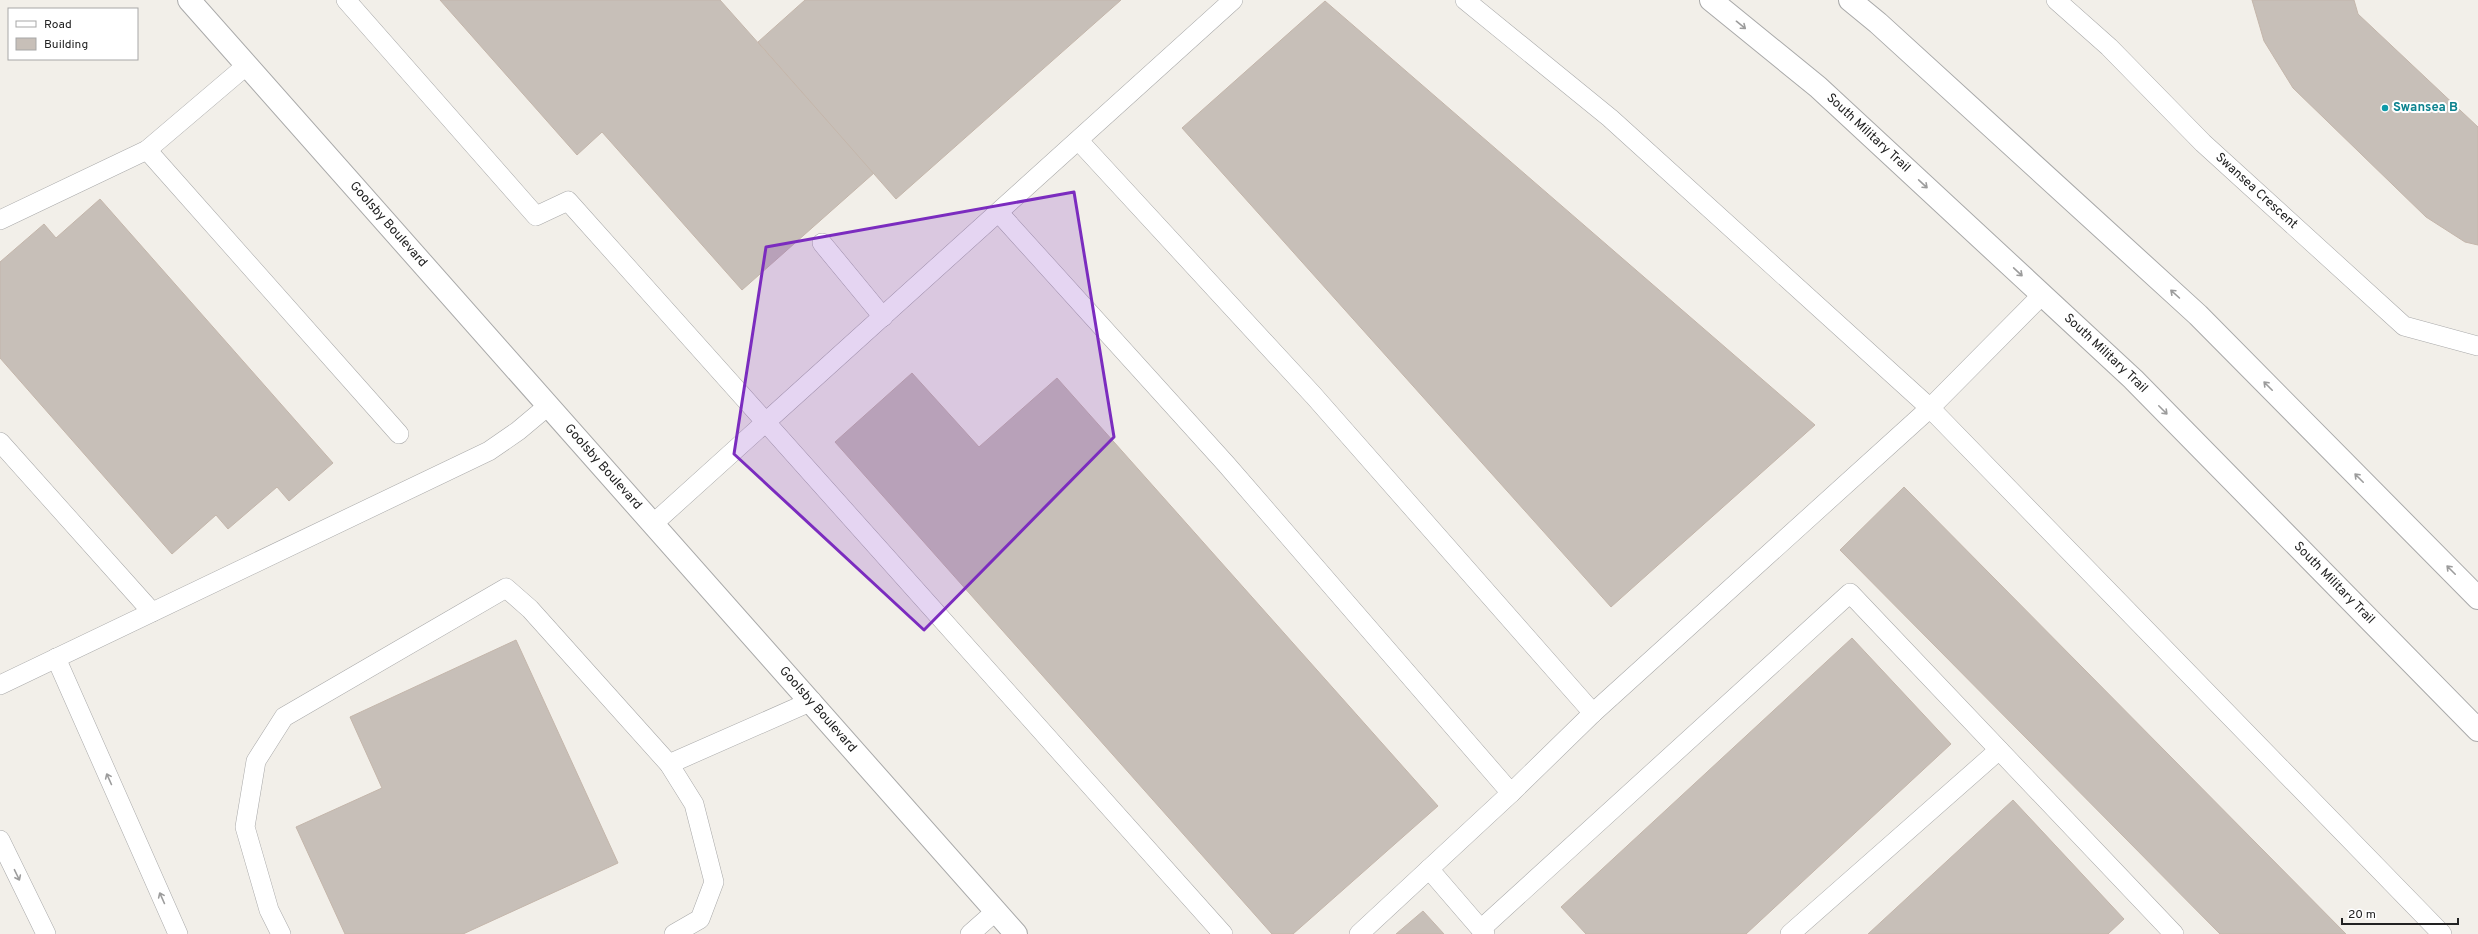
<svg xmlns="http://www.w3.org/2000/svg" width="2478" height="934" font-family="Overpass,sans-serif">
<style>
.building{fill:#c7bfb8;stroke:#c4b6ab}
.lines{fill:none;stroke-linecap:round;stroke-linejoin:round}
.service-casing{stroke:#a9a9a9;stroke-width:20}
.minor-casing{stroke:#a9a9a9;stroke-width:24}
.tertiary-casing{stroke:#a9a9a9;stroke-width:24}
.service{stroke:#fff;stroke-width:19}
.minor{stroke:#fff;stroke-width:22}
.tertiary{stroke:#fff;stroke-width:22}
.oneway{stroke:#9c9c9c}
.marked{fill:#7b2cbf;fill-opacity:0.2;stroke:#7b2cbf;stroke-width:3;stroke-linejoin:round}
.culture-dot{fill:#0f9aa8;stroke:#fff;stroke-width:1.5}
.labels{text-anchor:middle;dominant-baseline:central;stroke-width:4;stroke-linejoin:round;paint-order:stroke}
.culture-label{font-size:13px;font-weight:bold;fill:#0d838f;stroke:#fff;text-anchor:start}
.street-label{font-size:13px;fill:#222;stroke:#fff}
</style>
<rect width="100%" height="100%" fill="#f2efe9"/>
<!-- building -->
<g class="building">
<path d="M440 0H720L874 173 742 290 602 132 577 155Z"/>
<path d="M805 0H1121L896 199 758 42Z"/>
<path d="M2252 0H2354L2358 14 2478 127V245L2465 242 2426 217 2293 88 2264 41Z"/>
<path d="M1325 1 1815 425 1611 607 1182 128Z"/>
<path d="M100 199 333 463 289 501 277 487 228 529 216 515 172 554 0 358V262L44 224 56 238Z"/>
<path d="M912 373 979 447 1057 378 1438 806 1293 934H1272L835 442Z"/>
<path d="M1904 487 2346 934H2220L1840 550Z"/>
<path d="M1852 638 1951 744 1746 934H1586L1561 907Z"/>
<path d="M516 640 618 863 463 934H345L296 827 382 788 350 717Z"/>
<path d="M2013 800 2124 919 2108 934H1868Z"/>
<path d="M1423 911 1444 934H1396Z"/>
</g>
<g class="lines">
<!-- service casing -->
<g class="service-casing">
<g id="service">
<path d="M346 0 536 216 568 201 1223 934"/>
<path d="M1465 0 1610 118 1930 408 2042 295"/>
<path id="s1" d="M2056 0 2109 47 2203 143 2404 326 2478 346"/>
<path d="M1079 141 1314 396 1593 713 1930 408 2442 934"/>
<path d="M147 150 399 434"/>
<path d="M999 213 1226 464 1511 793 1593 713"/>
<path d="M0 220 147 150 247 65"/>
<path d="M822 243 883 317"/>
<path d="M0 442 152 612"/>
<path d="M654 523 1233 0"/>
<path d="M56 658 178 934"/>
<path d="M0 685 489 451 518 431 549 405"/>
<path d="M669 764 812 701"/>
<path d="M0 840 46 934"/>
<path d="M1429 869 1485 934"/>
<path d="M1481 929 1850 593 2174 934"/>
<path d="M281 934 269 910 245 827 256 761 284 717 506 588 530 609 669 764 694 804 714 882 700 919 674 934"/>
<path d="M970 934 996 911"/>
<path d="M1359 934 1511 793"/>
<path d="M1790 934 1999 750"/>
</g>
</g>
<!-- minor casing -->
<g class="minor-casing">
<g id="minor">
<path id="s2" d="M189 0 1016 934"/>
</g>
</g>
<!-- tertiary casing -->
<g class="tertiary-casing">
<g id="tertiary">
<path id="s3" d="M1711 0 1818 87 2133 379 2478 730"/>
<path d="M1850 0 1878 23 2198 315 2478 598"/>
</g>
</g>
<!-- service -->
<use href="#service" class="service"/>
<!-- minor -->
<use href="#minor" class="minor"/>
<!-- tertiary -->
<use href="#tertiary" class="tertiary"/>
</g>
<!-- one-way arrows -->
<defs><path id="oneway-shaft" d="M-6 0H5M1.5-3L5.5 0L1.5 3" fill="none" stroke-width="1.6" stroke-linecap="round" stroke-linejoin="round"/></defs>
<g class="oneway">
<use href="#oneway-shaft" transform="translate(1741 25) rotate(39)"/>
<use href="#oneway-shaft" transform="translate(1923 184) rotate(43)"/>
<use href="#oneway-shaft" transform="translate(2018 272) rotate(43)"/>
<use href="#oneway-shaft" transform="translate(2175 294) rotate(-138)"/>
<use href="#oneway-shaft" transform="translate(2268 386) rotate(-135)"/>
<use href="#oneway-shaft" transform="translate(2163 410) rotate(45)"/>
<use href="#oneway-shaft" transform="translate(2359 478) rotate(-135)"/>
<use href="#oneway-shaft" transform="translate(2451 570) rotate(-135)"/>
<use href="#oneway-shaft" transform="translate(109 779) rotate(-114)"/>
<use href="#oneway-shaft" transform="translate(17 875) rotate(64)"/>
<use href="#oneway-shaft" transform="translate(162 898) rotate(-114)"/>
</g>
<!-- marked area -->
<path class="marked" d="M1074 192 1114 437 924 630 734 454 766 247Z"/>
<!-- markers -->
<circle class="culture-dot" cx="2385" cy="108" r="4"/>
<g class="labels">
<!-- culture labels -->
<g class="culture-label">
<text x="2393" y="108">Swansea B</text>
</g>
<!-- street labels -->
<g class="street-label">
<text stroke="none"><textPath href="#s3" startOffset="206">South Military Trail</textPath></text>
<text stroke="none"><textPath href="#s1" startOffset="277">Swansea Crescent</textPath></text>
<text stroke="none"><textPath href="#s2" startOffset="300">Goolsby Boulevard</textPath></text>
<text stroke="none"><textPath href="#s3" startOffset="530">South Military Trail</textPath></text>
<text stroke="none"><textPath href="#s2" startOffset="624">Goolsby Boulevard</textPath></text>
<text stroke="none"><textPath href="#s3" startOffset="854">South Military Trail</textPath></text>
<text stroke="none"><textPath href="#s2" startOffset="948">Goolsby Boulevard</textPath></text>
</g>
</g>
<!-- legend -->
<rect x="8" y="8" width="130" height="52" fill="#ffffff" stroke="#a7a7a7"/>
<rect x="16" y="21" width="20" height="6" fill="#ffffff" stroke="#a7a7a7"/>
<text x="44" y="28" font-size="12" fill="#222222">Road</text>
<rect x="16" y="38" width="20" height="12" fill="#c7bfb8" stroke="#a7a7a7"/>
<text x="44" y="48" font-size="12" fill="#222222">Building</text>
<!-- scale -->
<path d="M2342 918v6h116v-6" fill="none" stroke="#222222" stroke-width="2"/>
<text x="2348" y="918" font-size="12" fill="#222222" stroke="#ffffff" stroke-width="3" paint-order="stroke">20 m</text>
</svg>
